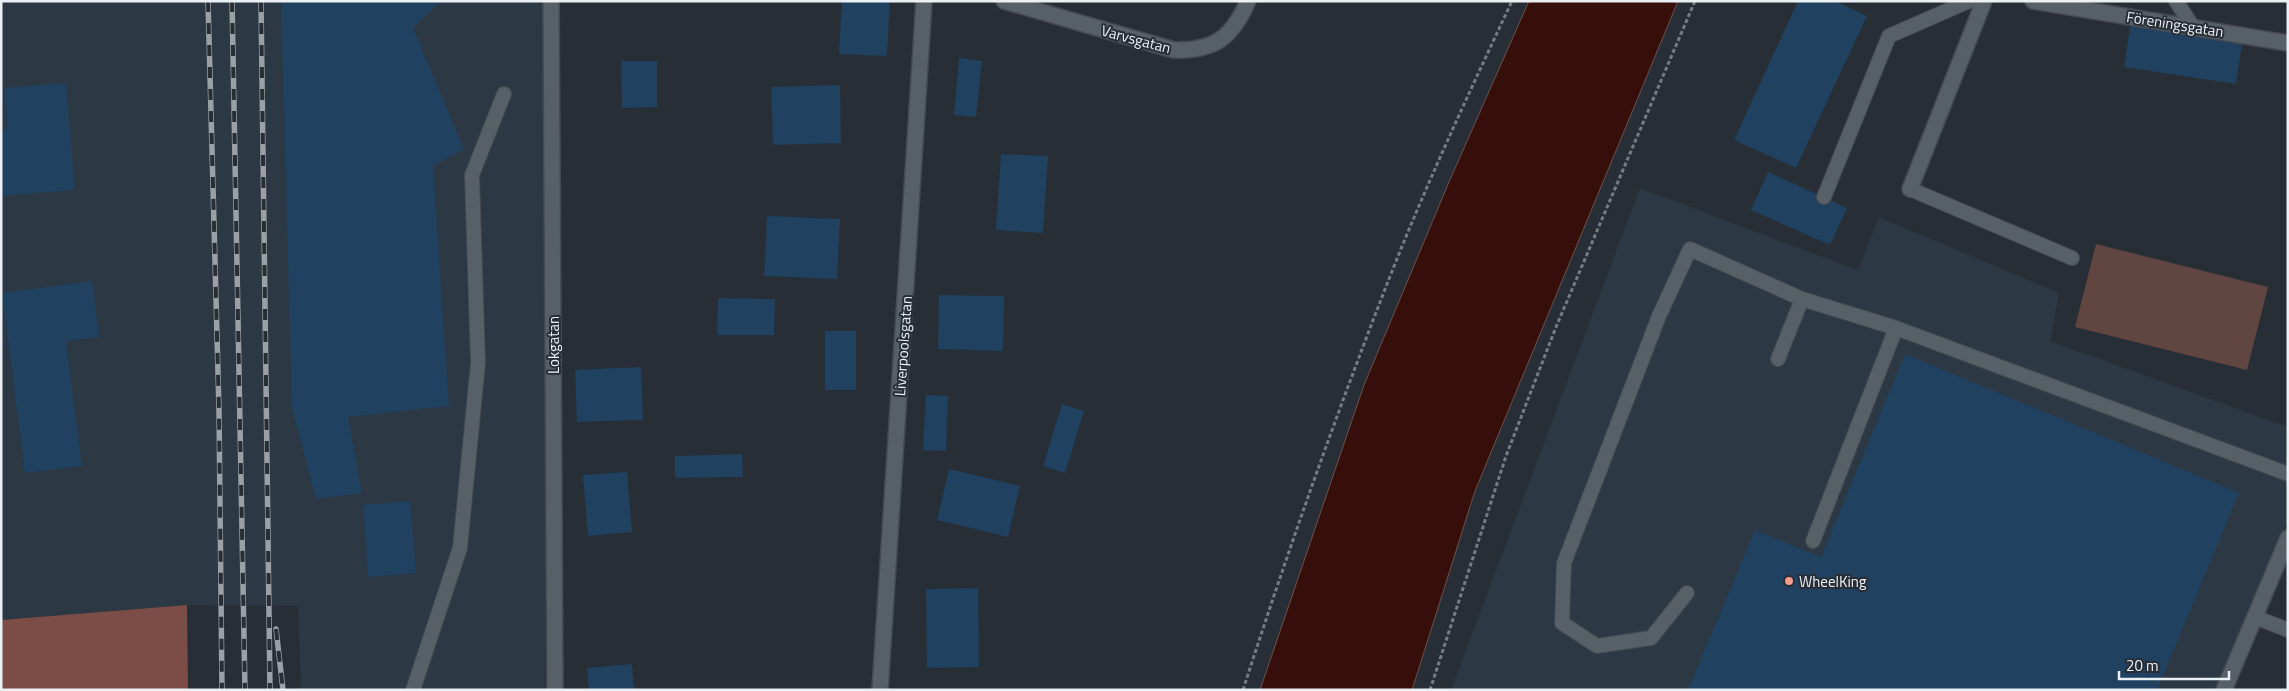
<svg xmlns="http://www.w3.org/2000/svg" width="2289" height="691" font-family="'Titillium Web',sans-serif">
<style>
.built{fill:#2c3843}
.green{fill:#614540}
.forest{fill:#7b4d46}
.water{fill:#360f0b;stroke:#6c5251}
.building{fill:#20415f}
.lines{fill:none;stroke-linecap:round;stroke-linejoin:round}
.service-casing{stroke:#444a50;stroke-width:16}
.minor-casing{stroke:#444a50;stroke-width:18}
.path{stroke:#767c82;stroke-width:3;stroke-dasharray:4 2.5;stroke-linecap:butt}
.service{stroke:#575f67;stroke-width:14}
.minor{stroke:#575f67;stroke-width:15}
.rail-casing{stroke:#9aa0a5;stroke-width:5.5}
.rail{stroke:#272e35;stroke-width:4;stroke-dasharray:11;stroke-linecap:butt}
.poi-dot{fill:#f59d8f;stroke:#272e35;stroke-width:2}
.labels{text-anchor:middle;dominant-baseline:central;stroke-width:4;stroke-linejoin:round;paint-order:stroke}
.street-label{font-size:15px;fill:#ebf0f4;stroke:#272e35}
.poi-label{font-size:15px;fill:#ebf0f4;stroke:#272e35;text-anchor:start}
</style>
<rect width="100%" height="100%" fill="#272e35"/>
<!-- built -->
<g class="built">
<path d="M1 1H543L549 187 545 690H301L298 606 187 605 1 620Z"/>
<path d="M1640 188 1858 270 1879 217 2059 293 2050 341 2288 427V521L2249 609 2218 690H1451Z"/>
</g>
<!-- green -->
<path class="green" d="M2096 244 2268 287 2247 370 2075 327Z"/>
<!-- forest -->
<path class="forest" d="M187 605 188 690H1V620Z"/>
<!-- water -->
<path class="water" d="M1529 1H1678L1475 491 1412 690H1260L1364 385 1449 182Z"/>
<!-- building -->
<g class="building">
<path d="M281 1H441L413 28 464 149 433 166 449 406 348 417 362 493 316 499 292 408Z"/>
<path d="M842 1H890L887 56 839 54Z"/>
<path d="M1798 1H1835L1867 16 1796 168 1734 140Z"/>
<path d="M2132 14 2244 31 2236 84 2124 67Z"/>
<path d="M959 58 982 61 976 117 954 115Z"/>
<path d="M621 61H657V107L622 108Z"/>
<path d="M66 83 75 190 1 196V129H7L4 88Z"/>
<path d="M840 85 841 143 773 145 771 87Z"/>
<path d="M1001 154 1048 156 1043 233 996 230Z"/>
<path d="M1768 172 1847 208 1830 245 1751 210Z"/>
<path d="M767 216 840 219 837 279 764 276Z"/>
<path d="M92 281 99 337 66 341 82 466 25 473 2 293Z"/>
<path d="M939 295 1004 296 1003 351 938 349Z"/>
<path d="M718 298 775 299 774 335H717Z"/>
<rect x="825" y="331" width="31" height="59"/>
<path d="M1905 354 2239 493 2157 690H1688L1755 530 1821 557Z"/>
<path d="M641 367 643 420 577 422 575 370Z"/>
<path d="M926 395 948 396 946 451 923 450Z"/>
<path d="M1062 404 1084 411 1065 473 1043 466Z"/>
<path d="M742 454 743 477 675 478V456Z"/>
<path d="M949 469 1020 486 1008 537 937 520Z"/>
<path d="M627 472 632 532 588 536 583 475Z"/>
<path d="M410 501 416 573 368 577 363 505Z"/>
<path d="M978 588 979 667 927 668 926 589Z"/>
<path d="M632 664 634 690H589L587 668Z"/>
</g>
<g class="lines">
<!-- service casing -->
<g class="service-casing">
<g id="service">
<path d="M2176 1 2193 27"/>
<path d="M1910 189 2072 258"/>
<path d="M1824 197 1889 36 1969 1"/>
<path d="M1778 359 1802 299"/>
<path d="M1813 541 1896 328 2288 474"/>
<path d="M1687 593 1651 638 1597 646 1562 623 1564 563 1659 316 1690 249 1802 299 1896 328"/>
<path d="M2255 617 2288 630"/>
<path d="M413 690 460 548 478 363 472 175 504 94"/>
</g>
</g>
<!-- minor casing -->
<g class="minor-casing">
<g id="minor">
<path d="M551 1 555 690"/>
<path d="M1004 1 1174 50C1214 51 1232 38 1248 1"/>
<path d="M2033 1 2288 43"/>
<path d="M1910 189 1984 1"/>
<path d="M880 690 924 1"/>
<path d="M2224 690 2288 538"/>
</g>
</g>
<!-- path -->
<g class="path">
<path d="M1243 690C1287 553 1335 418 1387 284 1424 189 1468 95 1512 1"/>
<path d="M1430 690 1506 456 1556 327 1695 1"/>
</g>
<!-- service -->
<use href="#service" class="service"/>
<!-- minor -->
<use href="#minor" class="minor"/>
<!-- rail casing -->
<g class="rail-casing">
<g id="rail">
<path d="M208 1 219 410 222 690"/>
<path d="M232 1 245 690"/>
<path d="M261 1 270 690"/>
<path d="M276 629 283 690"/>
</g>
</g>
<!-- rail -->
<use href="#rail" class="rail"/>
</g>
<!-- markers -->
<circle class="poi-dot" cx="1789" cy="581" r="5"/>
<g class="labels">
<!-- street labels -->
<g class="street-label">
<text transform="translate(2175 24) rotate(9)">Föreningsgatan</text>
<text transform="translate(1136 39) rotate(15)">Varvsgatan</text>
<text transform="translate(553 345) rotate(-90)">Lokgatan</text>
<text transform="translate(903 346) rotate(-86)">Liverpoolsgatan</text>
</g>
<!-- poi labels -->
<g class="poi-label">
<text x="1799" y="581">WheelKing</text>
</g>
</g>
<!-- border -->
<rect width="2289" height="691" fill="none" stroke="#ebf0f4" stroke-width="5"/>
<!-- scale -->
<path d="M2119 671v8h110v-8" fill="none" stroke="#ebf0f4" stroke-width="2.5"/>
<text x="2126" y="671" font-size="15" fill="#ebf0f4" stroke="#272e35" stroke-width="4" paint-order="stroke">20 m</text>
</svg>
